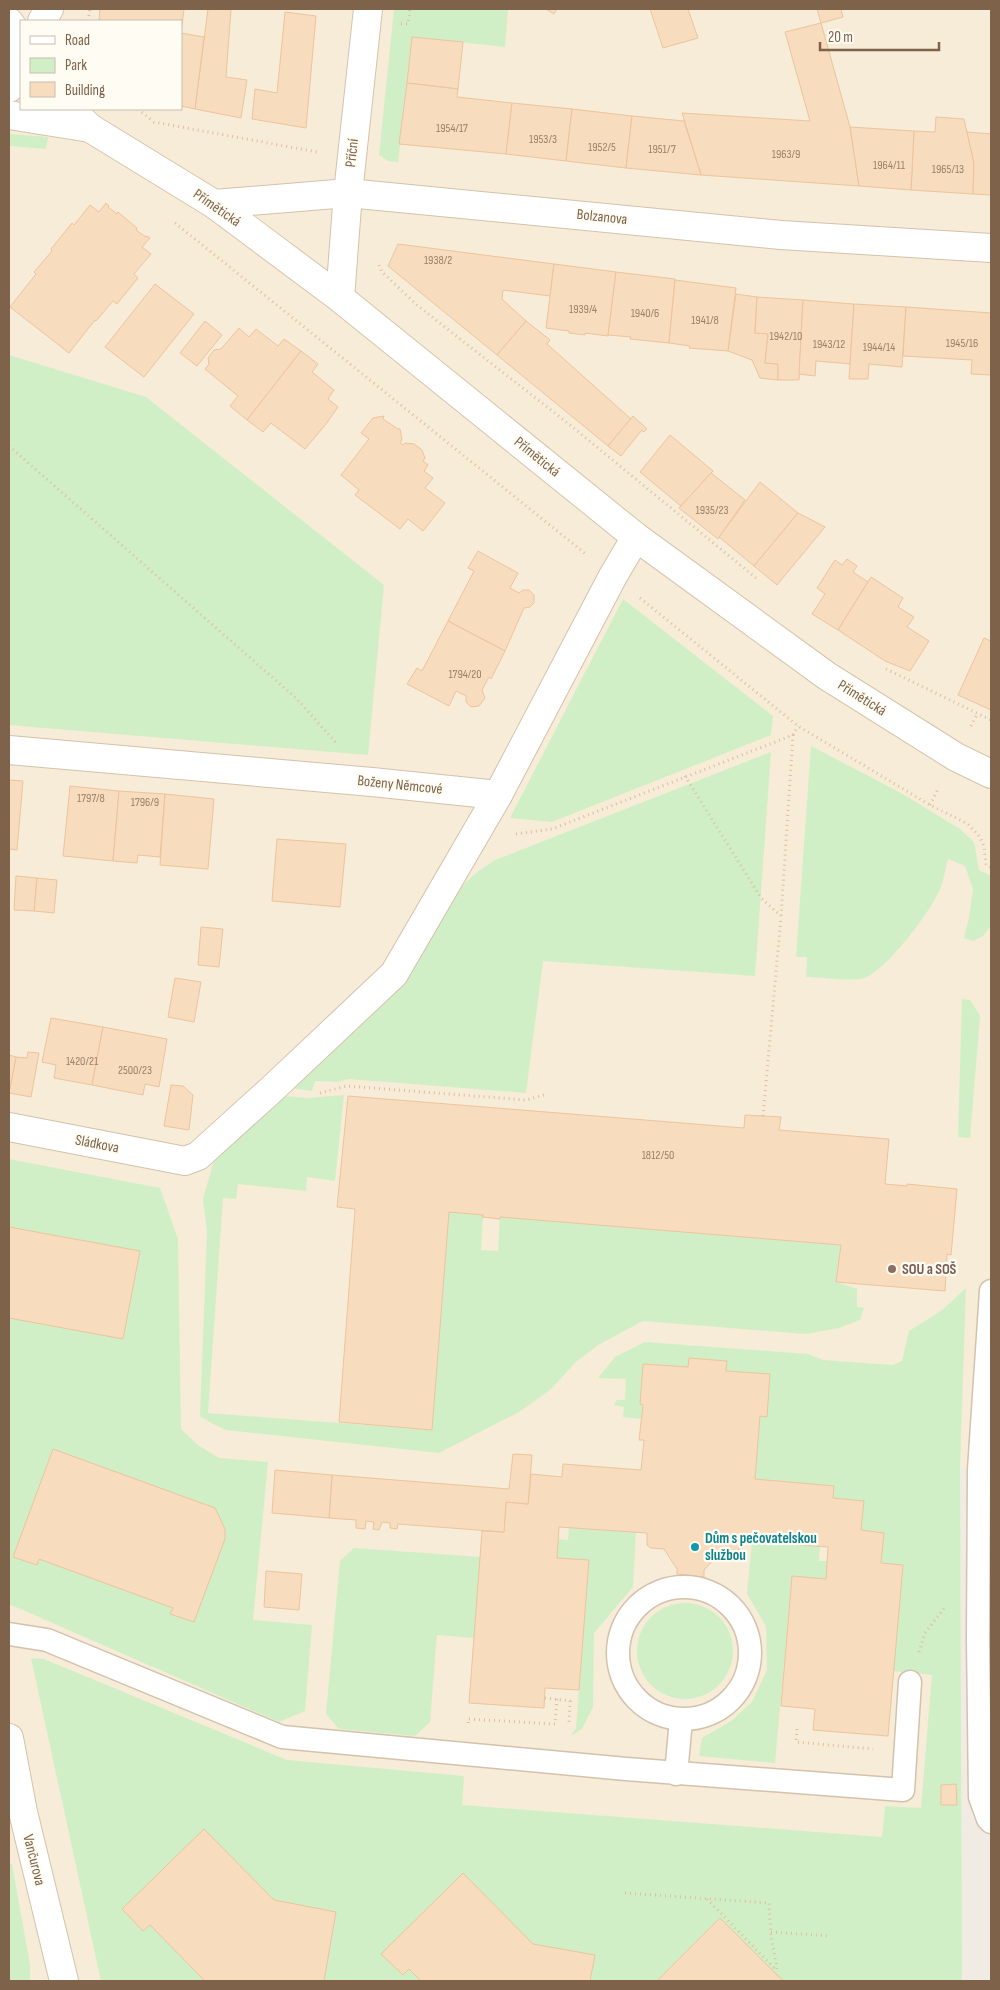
<svg xmlns="http://www.w3.org/2000/svg" width="1000" height="1990" font-family="'Sofia Sans Condensed',sans-serif">
<style>
.residential{fill:#f7ecd7;fill-rule:evenodd}
.industrial{fill:#f0ebe3}
.green{fill:#d1efc6}
.building{fill:#f7dcbe;stroke:#ecc49d}
.lines{fill:none;stroke-linecap:round;stroke-linejoin:round}
.service-casing{stroke:#d3c2ad;stroke-width:25}
.minor-casing{stroke:#d3c2ad;stroke-width:30}
.secondary-casing{stroke:#d7c4ab;stroke-width:30}
.path{stroke:#ddbfa0;stroke-width:3;stroke-dasharray:1 4;stroke-linecap:butt}
.service{stroke:#fff;stroke-width:22}
.minor{stroke:#fff;stroke-width:28}
.secondary{stroke:#fff;stroke-width:28}
.path-bridge{stroke:#ddbfa0;stroke-width:3;stroke-dasharray:1 4;stroke-linecap:butt}
.education-dot{fill:#8d6e63;stroke:#fffcf3;stroke-width:2}
.culture-dot{fill:#0f9aa8;stroke:#fffcf3;stroke-width:2}
.labels{text-anchor:middle;dominant-baseline:central;stroke-width:4.5;stroke-linejoin:round;paint-order:stroke}
.number-label{font-size:12px;fill:#9c8066}
.street-label{font-size:15px;fill:#7e6249;stroke:#fffcf3}
.education-label{font-size:15px;font-weight:bold;fill:#785e54;stroke:#fffcf3;text-anchor:start}
.culture-label{font-size:15px;font-weight:bold;fill:#0d838f;stroke:#fffcf3;text-anchor:start}
</style>
<rect width="100%" height="100%" fill="#fef9ea"/>
<!-- residential -->
<path class="residential" d="M9 9H991V1981H9ZM21 21H181V109H21Z"/>
<!-- industrial -->
<path class="industrial" d="M960 1468 991 1470V1981H961Z"/>
<!-- green -->
<g class="green">
<path d="M394 9H508L505 47 412 37 398 162 388 161 379 155Z"/>
<path d="M9 134 48 137 46 149 9 146Z"/>
<path d="M9 355 146 397 384 585 368 755 9 725Z"/>
<path d="M623 599 773 716 771 735 552 822 510 818Z"/>
<path d="M811 746 901 793 960 829 974 842 979 870 991 876 990 927 983 936 973 941 964 938 969 918 973 889 965 866 948 859C945 869 944 880 940 889 931 911 886 971 864 978 854 982 818 977 806 977L807 957H796Z"/>
<path d="M771 752 755 976 543 961 526 1093 349 1079 338 1082 315 1081 312 1091 289 1088 405 978 461 888C471 876 482 868 495 860Z"/>
<path d="M962 999 970 1000 980 1016 970 1138 958 1137Z"/>
<path d="M344 1095 335 1181 307 1177 306 1191 238 1184 236 1199 223 1198 208 1413 431 1430 449 1212 483 1215 481 1250 498 1251 500 1217 841 1245 836 1282 857 1289V1307L864 1308 860 1320 839 1328 806 1334 643 1321 598 1345 576 1362 550 1390 519 1412 439 1453 226 1430 211 1423 200 1416 207 1231 203 1199 214 1160 282 1096 309 1098Z"/>
<path d="M9 1159 160 1188 178 1239 181 1429 198 1445 219 1458 268 1462 253 1620 312 1625 305 1711 279 1722 9 1604Z"/>
<path d="M966 1288 960 1468 962 1981H101L31 1658 44 1659 287 1760 464 1776 462 1805 882 1837 885 1806 921 1808 932 1675 893 1671 902 1565 881 1563 883 1533 861 1530 864 1501 833 1498 834 1486 755 1479 760 1416 767 1417 770 1374 726 1371 727 1361 689 1358 688 1367 643 1364 642 1419 623 1417 624 1407 614 1405 617 1400H625L626 1379 598 1378 615 1357 645 1342 808 1354 823 1360 893 1365 902 1361 909 1331 941 1311Z"/>
<path d="M569 1527 636 1532 633 1587 594 1633 593 1707 582 1729 571 1736 576 1728 589 1561 557 1558 558 1539 568 1540Z"/>
<path d="M752 1542 820 1547 819 1561H827L826 1579 792 1576 775 1763 699 1756 702 1738 731 1721 752 1702 767 1670 766 1626 747 1594Z"/>
<path d="M354 1548 481 1557 474 1638 437 1635 430 1722 415 1736 339 1729 326 1714 340 1561Z"/>
<circle cx="685" cy="1651" r="48"/>
<path d="M9 1863 12 1864 30 1965V1981H9Z"/>
</g>
<!-- building -->
<g class="building">
<path d="M100 9H184L181 33V21H105L99 20Z"/>
<path d="M208 9H231L226 77 247 80 241 118 195 109Z"/>
<path d="M546 9H557L554 14Z"/>
<path d="M650 9H688L698 38 663 48Z"/>
<path d="M817 9H841L843 17 821 23Z"/>
<path d="M285 12 316 16 306 128 252 119 255 89 277 93Z"/>
<path d="M821 23 850 127 859 186 701 175 682 113 810 121 785 32Z"/>
<path d="M181 33 204 37 195 109 181 106Z"/>
<path d="M412 37 463 42 458 89 407 83Z"/>
<path d="M407 83 458 89 457 97 512 103 506 154 399 144Z"/>
<path d="M512 103 572 109 566 161 506 154Z"/>
<path d="M572 109 632 116 626 168 566 161Z"/>
<path d="M632 116 684 121 701 175 626 168Z"/>
<path d="M936 117 964 119 974 163 973 194 911 190 914 131 935 132Z"/>
<path d="M850 127 914 131 911 190 859 186Z"/>
<path d="M967 132 991 134V195L973 194 974 163Z"/>
<path d="M106 203 109 206 108 207 117 214 118 212 137 228 136 230 146 237 147 236 150 238 142 247 151 254 134 274 138 278 117 304 113 301 96 321 95 320 69 353 10 307 36 274 34 272 52 251 51 249 72 223 74 225 90 205 99 212Z"/>
<path d="M398 244 554 264 550 296 503 290 502 299 526 321 497 355 388 266Z"/>
<path d="M554 264 616 272 608 336 585 333V335L569 333V331L546 328Z"/>
<path d="M616 272 675 279 669 343 630 339 631 337 608 335Z"/>
<path d="M675 280 736 288 728 351 689 348 690 346 669 343Z"/>
<path d="M155 284 194 314 144 377 105 347Z"/>
<path d="M736 294 757 297 755 333 768 334 765 363 778 364V380L760 378 752 360 728 351Z"/>
<path d="M757 297 803 300 799 380H778V364L765 363 768 334 755 333Z"/>
<path d="M803 300 854 304 850 364 816 361 815 376 799 374Z"/>
<path d="M854 304 906 307 902 367 869 364 868 379H849Z"/>
<path d="M906 307 991 313V375L971 374 972 360 903 356Z"/>
<path d="M205 321 222 335 197 366 180 353Z"/>
<path d="M526 321 550 340 547 344 631 419 608 446 497 355Z"/>
<path d="M239 328 249 337 256 329 278 346 284 339 301 351 247 420 230 406 238 396 205 369 209 364 208 358 214 350 221 349Z"/>
<path d="M301 351 318 364 312 372 334 390 328 399 338 407 326 424 305 449 271 423 263 432 247 420Z"/>
<path d="M384 416 383 419 398 429H400L402 439 400 443 403 445 405 443 414 444 422 450 425 458 423 461 428 465 424 471 433 478 425 488 445 503 423 531 408 519 400 529 355 495 359 490 341 475 369 439 361 433 373 418Z"/>
<path d="M633 416 647 429 644 432 642 430 621 456 608 446Z"/>
<path d="M670 435 713 471 681 506 640 472Z"/>
<path d="M711 473 745 500 718 539 679 508Z"/>
<path d="M760 482 798 513 754 566 719 537Z"/>
<path d="M798 513 825 527 777 585 754 566Z"/>
<path d="M478 551 518 573 510 588 519 593 523 590H529L534 595V603L530 607 524 608 505 651 448 621 474 571 468 568Z"/>
<path d="M847 559 857 566 853 572 868 582 838 630 812 614 825 594 817 588 835 560 842 565Z"/>
<path d="M871 577 903 598 898 607 914 617 907 627 929 641 910 671 885 661 838 630Z"/>
<path d="M448 621 505 651 491 679 489 677 482 690 485 698 479 706 471 707 466 702V696L456 691 449 706 407 684 417 668 422 671Z"/>
<path d="M984 638 991 641V710L958 695Z"/>
<path d="M9 780 23 781 17 850 9 849Z"/>
<path d="M70 786 119 791 113 861 63 856Z"/>
<path d="M119 791 165 794 160 857 138 855 137 863 113 861Z"/>
<path d="M165 794 214 799 208 869 160 865Z"/>
<path d="M277 839 346 844 340 907 272 901Z"/>
<path d="M16 876 37 878 34 911 14 910Z"/>
<path d="M37 878 57 880 54 913 34 911Z"/>
<path d="M201 927 223 929 219 967 198 965Z"/>
<path d="M175 978 201 982 194 1022 168 1017Z"/>
<path d="M51 1018 103 1027 92 1085 54 1078 56 1065 42 1062Z"/>
<path d="M103 1027 167 1039 159 1087 145 1084 143 1095 92 1085Z"/>
<path d="M28 1052 39 1053 31 1097 9 1093 16 1057 27 1058Z"/>
<path d="M9 1055 16 1057 9 1093Z"/>
<path d="M171 1085 183 1086 193 1095 189 1130 164 1126Z"/>
<path d="M348 1096 744 1128 745 1115 781 1117 779 1130 889 1139 885 1184 907 1186V1184L957 1189 951 1255 947 1254 945 1291 836 1282 841 1245 500 1217V1219L482 1217 483 1215 449 1212 432 1430 339 1422 355 1209 337 1207Z"/>
<path d="M9 1227 140 1251 123 1339 9 1318Z"/>
<path d="M689 1358 727 1361 726 1371 770 1374 767 1417 760 1416 755 1479 834 1486 833 1498 864 1501 861 1530 884 1533 881 1563 903 1565 888 1736 813 1730 815 1709 781 1706 792 1576 826 1579 828 1547 739 1541V1552L734 1554 720 1553 704 1570V1577L677 1574V1569L664 1549 651 1548 647 1545V1533L559 1527 557 1558 589 1560 579 1690 545 1688 544 1708 469 1703 482 1531 504 1532 506 1502 528 1504 531 1474 562 1477 563 1464 641 1470 644 1440H639L643 1405 640 1404 643 1364 688 1367Z"/>
<path d="M53 1449 215 1508 225 1529V1539L194 1622 170 1614 173 1608 39 1559 37 1565 13 1557Z"/>
<path d="M513 1454 532 1455 528 1504 506 1502 504 1532 398 1524 397 1529 390 1528V1523L382 1522 379 1530 373 1529 374 1522 366 1521 365 1529 356 1528V1520L329 1518 332 1475 509 1489Z"/>
<path d="M275 1470 332 1475 329 1518 272 1513Z"/>
<path d="M266 1571 302 1574 299 1610 264 1607Z"/>
<path d="M956 1784 957 1805H941V1785Z"/>
<path d="M204 1829 274 1900 336 1912 324 1981H205L150 1925 143 1931 122 1909Z"/>
<path d="M463 1873 533 1944 595 1955 590 1981H421L409 1969 403 1975 381 1954Z"/>
<path d="M720 1918 775 1973 784 1981H657Z"/>
</g>
<g class="lines">
<!-- service casing -->
<g class="service-casing">
<g id="service">
<path d="M991 1291 979 1470 978 1640 980 1797 988 1819 991 1822"/>
<circle cx="684" cy="1653" r="66"/>
<path d="M9 1634 47 1640 282 1737 626 1769 903 1790 910 1682"/>
<path d="M676 1774 681 1720"/>
</g>
</g>
<!-- minor casing -->
<g class="minor-casing">
<g id="minor">
<path d="M42 21 49 9"/>
<path d="M214 204 348 193 781 235 991 248"/>
<path d="M340 298 348 193 368 9"/>
<path d="M9 750 372 782 498 795"/>
<path d="M9 1127 185 1161 198 1156 272 1089 394 974 498 795 613 576 636 537"/>
<path d="M9 1738 23 1812 64 1981"/>
</g>
</g>
<!-- secondary casing -->
<g class="secondary-casing">
<g id="secondary">
<path d="M9 22C24 40 23 69 9 88"/>
<path d="M70 109 90 128 214 204 340 298 636 537 827 676 956 757 991 774"/>
<path d="M9 115 90 128"/>
</g>
</g>
<!-- path -->
<g class="path">
<path d="M88 21 90 9"/>
<path d="M401 24H408L410 9"/>
<path d="M138 109 154 122 317 152"/>
<path d="M175 223 587 555"/>
<path d="M379 265 382 272 418 306 570 425 756 578"/>
<path d="M9 446 297 699 337 744"/>
<path d="M640 598 798 726 930 805 968 824 980 837 984 846 986 865 991 867"/>
<path d="M886 669 991 720"/>
<path d="M971 726 978 713"/>
<path d="M793 735 798 726"/>
<path d="M685 776 761 898 781 916"/>
<path d="M930 805 939 787"/>
<path d="M516 834 552 829 793 735 781 917"/>
<path d="M320 1093 346 1086 526 1100 544 1095"/>
<path d="M919 1652 925 1633 946 1606"/>
<path d="M545 1698 570 1701 569 1725"/>
<path d="M468 1723V1719L555 1724 557 1699"/>
<path d="M797 1729 796 1742 873 1749"/>
<path d="M625 1893 769 1903 771 1937 777 1967 775 1973"/>
<path d="M707 1899 776 1970"/>
<path d="M771 1932 831 1936"/>
</g>
<!-- service -->
<use href="#service" class="service"/>
<!-- minor -->
<use href="#minor" class="minor"/>
<!-- secondary -->
<use href="#secondary" class="secondary"/>
<!-- path-bridge -->
<path class="path-bridge" d="M763 1116 781 917"/>
</g>
<!-- markers -->
<circle class="education-dot" cx="892" cy="1269" r="5"/>
<circle class="culture-dot" cx="695" cy="1547" r="5"/>
<g class="labels">
<!-- number labels -->
<g class="number-label">
<text x="452" y="128">1954/17</text>
<text x="543" y="139">1953/3</text>
<text x="602" y="147">1952/5</text>
<text x="662" y="149">1951/7</text>
<text x="786" y="154">1963/9</text>
<text x="889" y="165">1964/11</text>
<text x="948" y="169">1965/13</text>
<text x="438" y="260">1938/2</text>
<text x="583" y="309">1939/4</text>
<text x="645" y="313">1940/6</text>
<text x="705" y="320">1941/8</text>
<text x="786" y="336">1942/10</text>
<text x="962" y="343">1945/16</text>
<text x="829" y="344">1943/12</text>
<text x="879" y="347">1944/14</text>
<text x="712" y="510">1935/23</text>
<text x="465" y="674">1794/20</text>
<text x="91" y="798">1797/8</text>
<text x="145" y="802">1796/9</text>
<text x="82" y="1061">1420/21</text>
<text x="135" y="1070">2500/23</text>
<text x="658" y="1155">1812/50</text>
</g>
<!-- street labels -->
<g class="street-label">
<text transform="translate(352 153) rotate(-84)">Příční</text>
<text transform="translate(217 208) rotate(35)">Přímětická</text>
<text transform="translate(602 217) rotate(6)">Bolzanova</text>
<text transform="translate(537 457) rotate(39)">Přímětická</text>
<text transform="translate(862 698) rotate(32)">Přímětická</text>
<text transform="translate(400 785) rotate(6)">Boženy Němcové</text>
<text transform="translate(97 1144) rotate(11)">Sládkova</text>
<text transform="translate(34 1860) rotate(76)">Vančurova</text>
</g>
<!-- education labels -->
<g class="education-label">
<text x="902" y="1269">SOU a SOŠ</text>
</g>
<!-- culture labels -->
<g class="culture-label">
<text x="705" y="1538">Dům s pečovatelskou<tspan x="705" dy="17">službou</tspan></text>
</g>
</g>
<!-- border -->
<rect width="1000" height="1990" fill="none" stroke="#7e6249" stroke-width="20"/>
<!-- legend -->
<rect x="20" y="20" width="162" height="90" fill="#fffcf3" stroke="#cbbeaf"/>
<rect x="30" y="36" width="25" height="8" fill="#ffffff" stroke="#cbbeaf"/>
<text x="65" y="45" font-size="15" fill="#7e6249">Road</text>
<rect x="30" y="58" width="25" height="15" fill="#d1efc6" stroke="#cbbeaf"/>
<text x="65" y="70" font-size="15" fill="#7e6249">Park</text>
<rect x="30" y="82" width="25" height="15" fill="#f7dcbe" stroke="#cbbeaf"/>
<text x="65" y="95" font-size="15" fill="#7e6249">Building</text>
<!-- scale -->
<path d="M820 42v8h119v-8" fill="none" stroke="#7e6249" stroke-width="2.5"/>
<text x="828" y="42" font-size="15" fill="#7e6249" stroke="#fffcf3" stroke-width="4" paint-order="stroke">20 m</text>
</svg>
